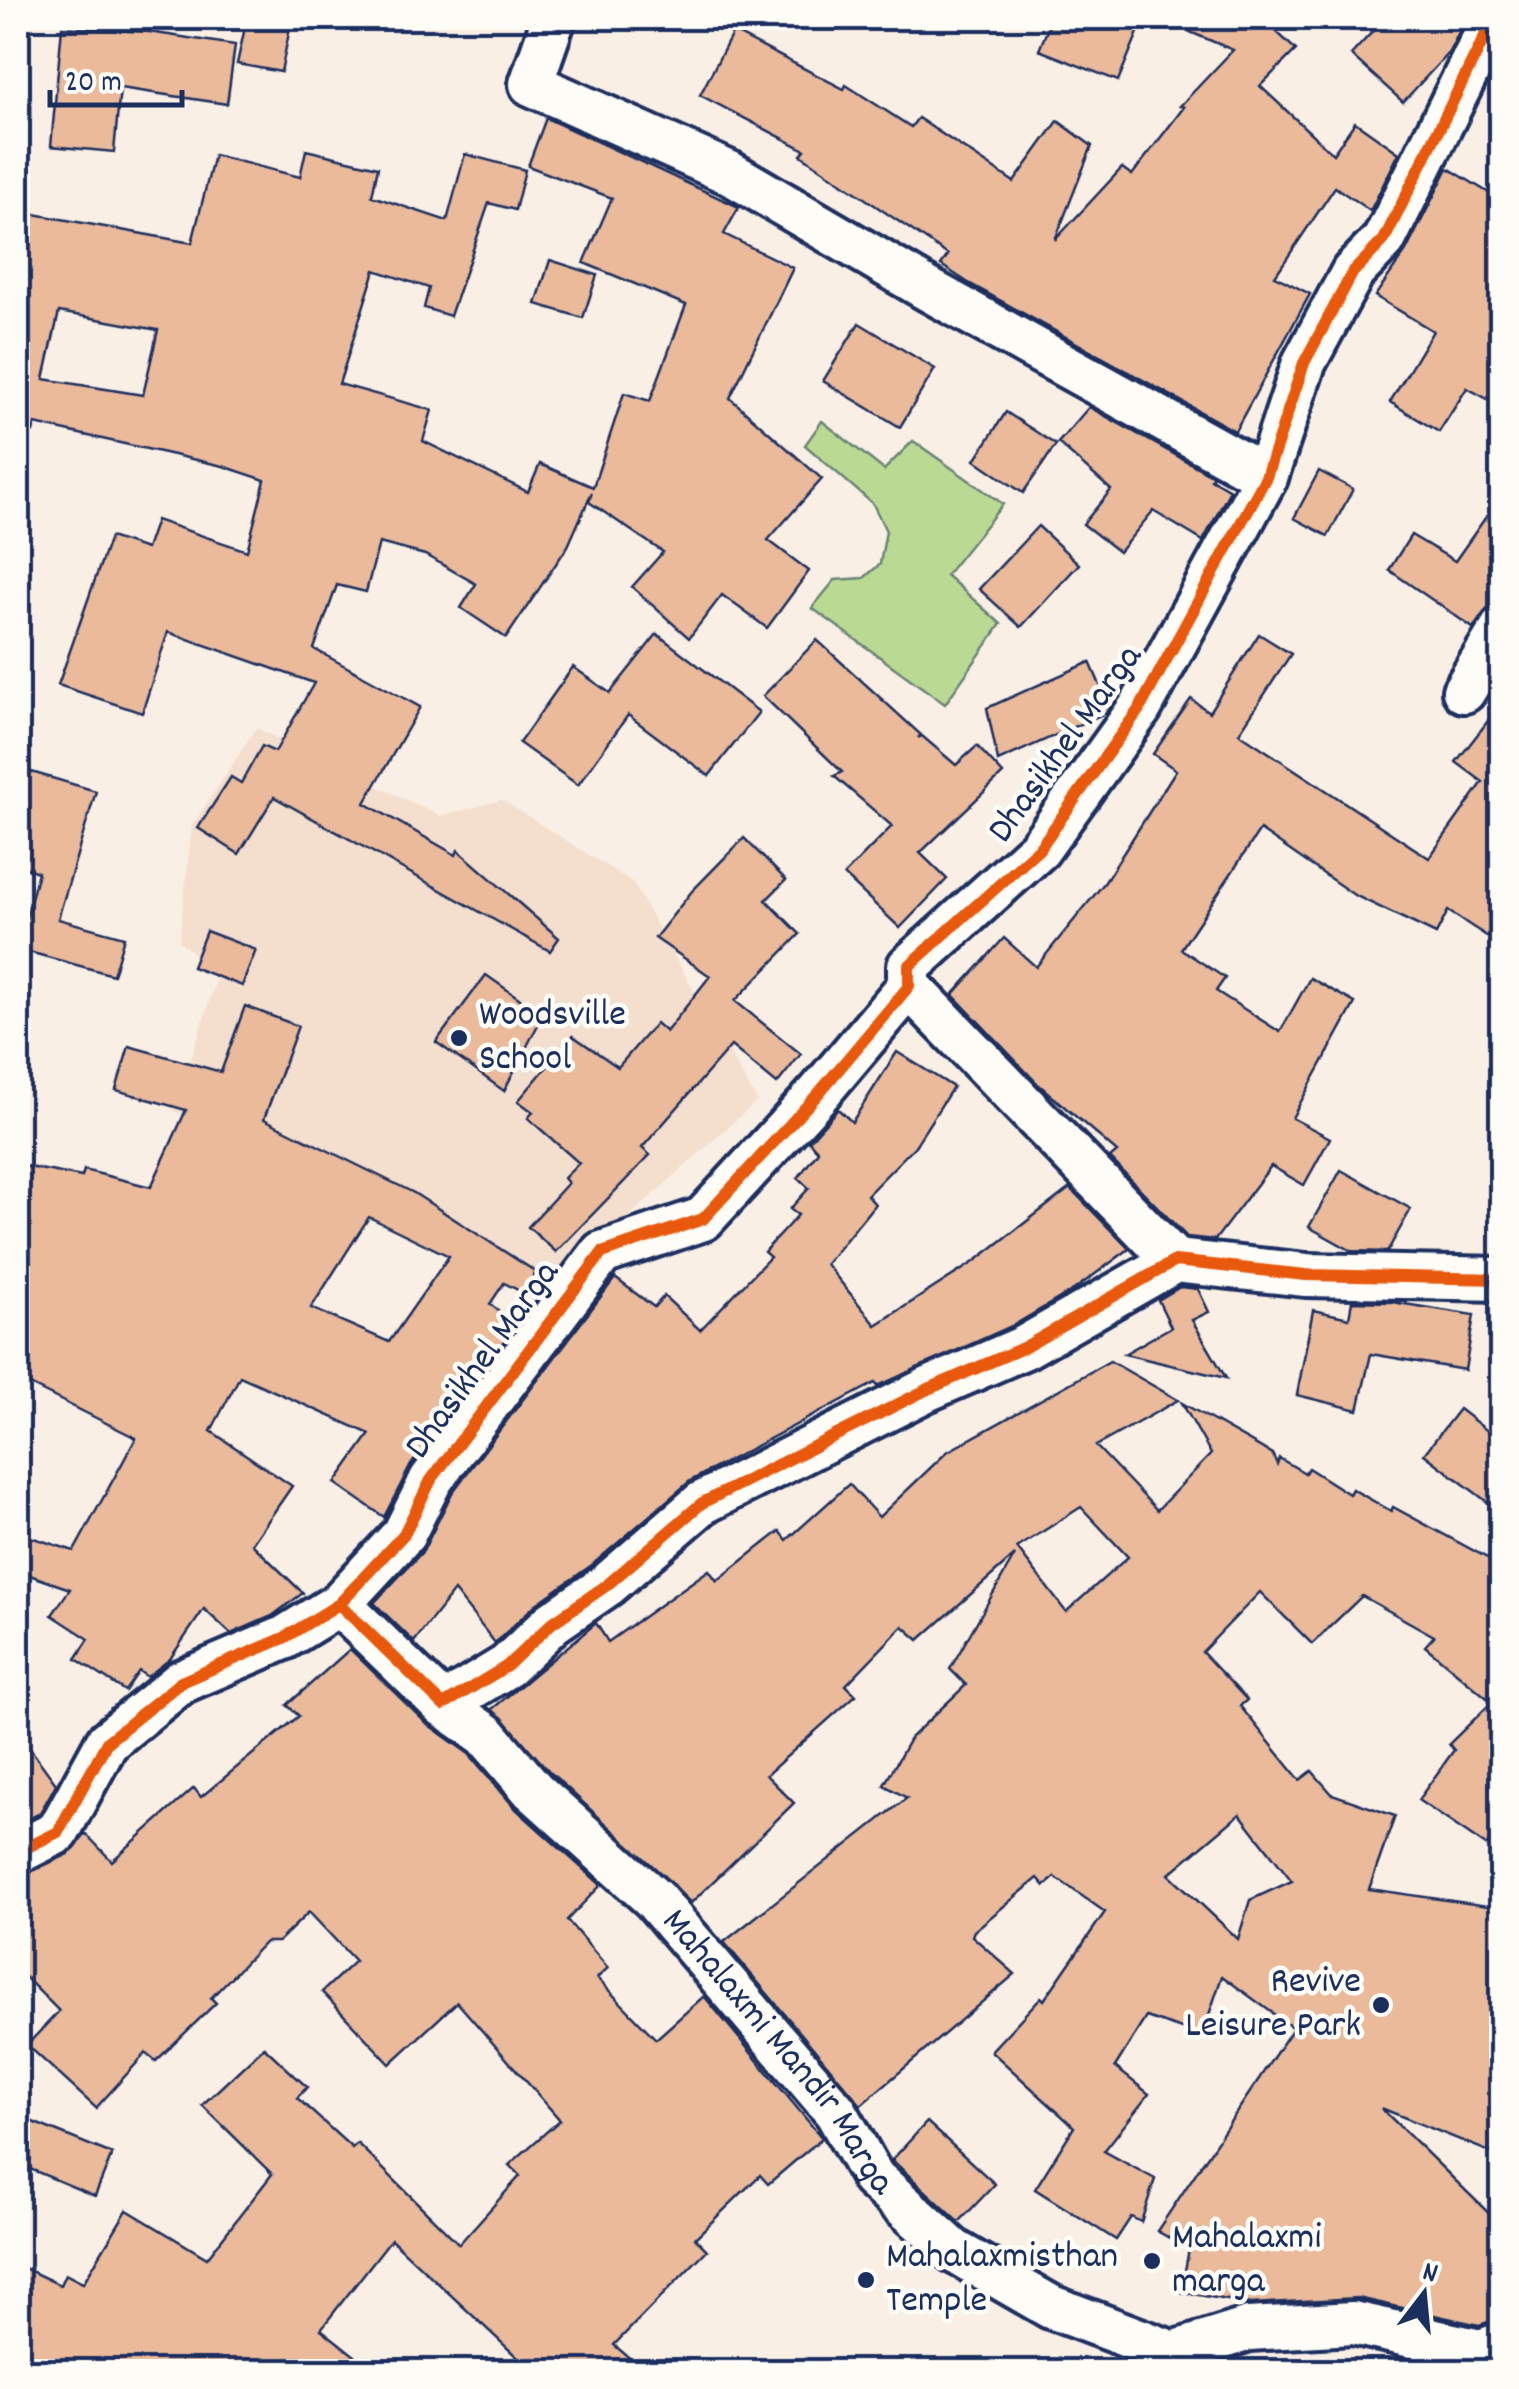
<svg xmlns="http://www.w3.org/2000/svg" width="1519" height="2389" font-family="Dekko,sans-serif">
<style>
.built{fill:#f4dfcf}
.green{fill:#bada93;stroke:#6a8478;stroke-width:2.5}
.building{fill:#eaba9b;stroke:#1b2f5e;stroke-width:2.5;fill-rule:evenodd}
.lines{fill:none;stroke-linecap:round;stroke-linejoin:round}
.minor-casing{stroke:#1b2f5e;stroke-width:50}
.tertiary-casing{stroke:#1b2f5e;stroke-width:60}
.minor{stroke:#fdfcf7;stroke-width:42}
.tertiary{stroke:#fdfcf7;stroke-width:52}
.cycleway-casing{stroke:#fdfcf7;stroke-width:19}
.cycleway{stroke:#e8590c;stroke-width:12}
.poi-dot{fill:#1b2f5e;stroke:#fdfcf7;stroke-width:4}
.labels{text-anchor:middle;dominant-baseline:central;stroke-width:9;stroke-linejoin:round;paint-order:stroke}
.street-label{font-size:38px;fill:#1b2f5e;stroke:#fdfcf7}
.poi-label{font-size:38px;fill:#1b2f5e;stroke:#fdfcf7;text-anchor:start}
</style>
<rect width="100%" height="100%" fill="#f9efe5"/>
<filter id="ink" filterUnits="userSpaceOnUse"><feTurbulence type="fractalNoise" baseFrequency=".01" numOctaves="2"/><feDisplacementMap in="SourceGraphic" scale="20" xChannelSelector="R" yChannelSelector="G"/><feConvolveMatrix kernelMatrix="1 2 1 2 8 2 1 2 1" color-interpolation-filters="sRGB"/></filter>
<g filter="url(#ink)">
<!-- built -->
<path class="built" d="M256 728 440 816 502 800 632 882 757 1101 535 1302 489 1266 174 1111 218 974 179 941 192 826Z"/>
<!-- green -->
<path class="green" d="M822 421 884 470 913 441 1003 504 946 575 1001 624 945 704 812 608 835 580 864 578 880 564 886 531 873 504 805 445Z"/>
<!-- building -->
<g class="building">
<path d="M247 18H292L281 72 237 64Z"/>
<path d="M1052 18H1144L1118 81 1039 50Z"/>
<path d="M1157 18H1262L1296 50 1260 86 1333 154 1355 122 1399 153 1370 211 1335 187 1275 276 1310 294 1235 431 967 282 941 265 948 255 801 155 805 150 700 95 733 32 844 89 846 85 911 127 918 118 1014 182 1058 121 1092 146 1055 240 1122 168 1132 175 1184 107 1180 106 1233 50Z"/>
<path d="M1385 18H1466L1449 52 1403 102 1351 55Z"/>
<path d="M62 27 149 32 235 45 227 104 120 88 114 152 51 146Z"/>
<path d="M546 118 739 207 724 234 793 268 730 398 822 479 768 540 809 571 767 628 722 595 689 638 632 587 663 552 589 502 592 492 568 546 506 638 461 608 476 584 425 555 379 543 366 592 337 585 314 649 420 707 365 803 456 855 458 850 559 938 550 951 274 797 239 854 198 828 231 777 241 783 262 746 275 752 314 683 168 632 142 713 58 685 110 537 146 549 156 520 247 551 265 480 223 466 35 424 33 432 18 430V211L192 243 214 155 300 177 306 150 378 167 372 196 447 221 465 154 525 170 515 210 489 203 450 316 424 308 429 288 375 270 339 384 432 410 423 441 528 492 540 464 593 487 624 393 650 401 686 305 584 263 612 198 528 166ZM59 312 158 330 143 395 44 379Z"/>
<path d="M1448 168 1502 201V407L1467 388 1439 432 1390 402 1433 331 1375 296 1406 251Z"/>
<path d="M550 260 597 275 583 318 536 304Z"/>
<path d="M859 323 935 369 900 427 823 381Z"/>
<path d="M1089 407 1213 476 1211 479 1230 490 1203 541 1153 511 1119 552 1083 524 1111 490 1058 443Z"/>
<path d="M1006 412 1056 445 1023 493 975 460Z"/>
<path d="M1319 471 1353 489 1328 536 1294 518Z"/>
<path d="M1502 494V603L1489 607 1473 628 1389 570 1411 535 1455 561Z"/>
<path d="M1038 526 1079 564 1021 627 979 589Z"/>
<path d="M657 634 759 712 709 776 628 715 578 785 519 743 573 667 610 693Z"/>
<path d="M1259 634 1291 654 1239 733 1429 858 1483 782 1456 762 1502 703V946L1448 911 1436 934 1354 895 1260 830 1181 949 1225 978 1216 991 1280 1032 1310 978 1355 1003 1292 1118 1330 1138 1304 1185 1271 1166 1215 1240 1187 1237 1110 1158 1117 1152 1038 1084 953 995 1004 938 1036 967 1105 882 1176 770 1153 754 1191 699 1209 712Z"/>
<path d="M817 640 921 735 918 738 922 736 956 765 977 746 1003 774 920 853 947 879 900 928 844 875 892 826 834 776 842 772 763 696Z"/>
<path d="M1090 662 1110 708 1105 713 998 761 987 708Z"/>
<path d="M18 768 96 791 58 919 124 937 113 975 18 949 38 872 18 865Z"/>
<path d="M744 838 786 880 766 900 800 934 735 1001 801 1054 777 1084 731 1046 642 1148 650 1155 556 1252 528 1227 568 1183 564 1178 579 1163 528 1118 533 1112 518 1101 573 1036 618 1067 656 1023 666 1032 710 976 655 938 692 891Z"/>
<path d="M206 931 256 950 242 986 192 967Z"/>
<path d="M486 975 543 1015 504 1091 436 1042Z"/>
<path d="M245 1006 298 1026 264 1119 414 1193 536 1272 524 1293 504 1283 490 1304 517 1325 411 1465 384 1517 335 1483 370 1434 240 1376 211 1431 292 1486 252 1544 303 1593 272 1616 231 1634 204 1609 170 1659 147 1677 139 1671 125 1691 76 1659 89 1639 52 1615 70 1589 18 1571V1533L74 1551 136 1438 18 1379V1165L82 1177 84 1170 151 1187 186 1110 116 1090 129 1046 221 1072ZM369 1217 449 1256 389 1342 311 1308Z"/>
<path d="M897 1052 953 1087 915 1146 867 1195 875 1204 826 1264 876 1325 974 1262 1070 1188 1129 1249 1075 1289 1014 1325 878 1386 875 1383 690 1481 592 1565 535 1605 495 1643 454 1591 414 1642 374 1603 423 1551 452 1493 615 1278 654 1307 664 1296 700 1330 770 1257 764 1252 798 1215 790 1209 809 1188 798 1178 818 1151 809 1141 838 1109 852 1122Z"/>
<path d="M1341 1170 1411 1209 1387 1252 1352 1251 1309 1227Z"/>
<path d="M1180 1287 1198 1289 1209 1312 1192 1320 1226 1378 1124 1354 1171 1327 1158 1300Z"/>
<path d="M1352 1301 1392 1302 1474 1315 1465 1370 1371 1354 1358 1410 1297 1395 1313 1310 1349 1318Z"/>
<path d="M1110 1361 1178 1400 1096 1446 1157 1510 1211 1454 1182 1403 1272 1454 1277 1464 1279 1458 1305 1473 1308 1468 1349 1494 1352 1489 1391 1511 1393 1507 1502 1566V1824L1486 1846 1418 1800 1454 1750 1449 1744 1492 1702 1425 1646 1434 1636 1362 1596 1312 1644 1260 1592 1202 1652 1247 1700 1240 1706 1300 1780 1312 1771 1332 1794 1395 1816 1369 1889 1502 1908V2157L1381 2108 1502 2226 1498 2319 1479 2325 1358 2298 1251 2304 1181 2292 1189 2249 1157 2231 1293 2028 1222 1976 1202 2036 1146 2017 1115 2067 1149 2094 1104 2151 1155 2179 1141 2222 1131 2217 1116 2240 1035 2189 1074 2127 991 2051 1041 1997 1044 2000 1105 1912 1055 1877 1045 1886 1038 1878 974 1931 972 1936 1015 1974 861 2105 724 1942 907 1798 884 1785 911 1737 966 1685 950 1669 1015 1555 919 1640 903 1626 846 1685 856 1695 766 1775 794 1803 691 1903 551 1773 492 1709 596 1623 608 1642 709 1570 717 1581 780 1531 787 1540 849 1484 879 1517 947 1452ZM1081 1507 1128 1557 1066 1612 1017 1548ZM1240 1814 1292 1881 1250 1900 1238 1939 1169 1874Z"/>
<path d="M1459 1409 1502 1442V1513L1424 1454Z"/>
<path d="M350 1649 426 1723 469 1754 516 1809 601 1885 567 1920 608 1968 597 1978 656 2039 704 1996 822 2138 768 2184 760 2175 695 2238 707 2250 614 2345 646 2372H533L391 2239 321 2329 375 2372H18V2265L60 2285 65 2274 83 2283 127 2210 207 2258 272 2174 202 2105 264 2047 307 2087 297 2098 352 2148 357 2143 459 2244 520 2176 509 2165 560 2120 457 2002 390 2064 322 1992 355 1961 309 1912 278 1942H265L211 1998 216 2003 156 2061 146 2053 96 2108 27 2045 59 2011 18 1970V1877L69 1854 86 1834 112 1861 194 1788 201 1797 299 1716 287 1705Z"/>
<path d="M18 1732 56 1784 40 1813 18 1824Z"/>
<path d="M18 2116 112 2154 95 2196 18 2164Z"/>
<path d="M927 2122 995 2184 959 2222 892 2160Z"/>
</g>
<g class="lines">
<!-- minor casing -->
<g class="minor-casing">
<g id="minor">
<path d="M554 18 531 84 730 173 929 290 1266 477"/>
<path d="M1464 691 1502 628"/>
<path d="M909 986 1175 1261"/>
<path d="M339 1604 404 1534 431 1480 602 1253 703 1219 818 1094 909 986V966L1039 849 1140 708 1266 477 1304 363 1353 272 1384 240 1494 18"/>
<path id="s1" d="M443 1705 486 1735 533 1790 654 1899 836 2112 873 2178 954 2251 1051 2307 1173 2353 1249 2329 1353 2323 1480 2351 1502 2344"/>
<path d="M18 1852 58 1832 107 1742 181 1682 284 1638 339 1604 443 1705 507 1666 552 1623 607 1585 702 1503 926 1390 1025 1347 1175 1261 1306 1275 1502 1279"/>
</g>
</g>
<!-- tertiary casing -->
<g class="tertiary-casing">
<path id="tertiary" d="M1458 2372 1502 2348"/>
</g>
<!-- minor -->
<use href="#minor" class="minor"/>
<!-- tertiary -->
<use href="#tertiary" class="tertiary"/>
<!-- cycleway casing -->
<g class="cycleway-casing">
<g id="cycleway">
<path d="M339 1604 404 1534 431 1480 602 1253 703 1219 818 1094 909 986V966L1039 849 1140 708 1266 477 1304 363 1353 272 1384 240 1494 18"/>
<path d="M18 1852 58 1832 107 1742 181 1682 284 1638 339 1604 443 1705 507 1666 552 1623 607 1585 702 1503 926 1390 1025 1347 1175 1261 1306 1275 1502 1279"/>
</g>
</g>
<!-- cycleway -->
<use href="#cycleway" class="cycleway"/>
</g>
</g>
<!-- markers -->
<g class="poi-dot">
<circle cx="459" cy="1038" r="10"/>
<circle cx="1381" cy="2005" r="10"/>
<circle cx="1152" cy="2261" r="10"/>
<circle cx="866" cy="2280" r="10"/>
</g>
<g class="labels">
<!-- street labels -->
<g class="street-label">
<text transform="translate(1067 745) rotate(-54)">Dhasikhel Marga</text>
<text transform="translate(484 1361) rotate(-54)">Dhasikhel Marga</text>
<text stroke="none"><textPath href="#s1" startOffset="485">Mahalaxmi Mandir Marga</textPath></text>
</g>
<!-- poi labels -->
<g class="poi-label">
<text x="479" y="1016">Woodsville<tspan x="479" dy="44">School</tspan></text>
<text x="1361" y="1983" text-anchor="end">Revive<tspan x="1361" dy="44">Leisure Park</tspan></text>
<text x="1172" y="2239">Mahalaxmi<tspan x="1172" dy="44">marga</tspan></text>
<text x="886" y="2258">Mahalaxmisthan<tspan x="886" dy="44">Temple</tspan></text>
</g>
</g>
<!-- margin -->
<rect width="1519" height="2389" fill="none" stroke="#fdfcf7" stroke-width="60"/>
<rect x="30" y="30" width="1459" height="2329" fill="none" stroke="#1b2f5e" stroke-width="4" filter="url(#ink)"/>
<!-- north arrow -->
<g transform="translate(1424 2294) rotate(16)" stroke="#fdfcf7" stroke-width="8" paint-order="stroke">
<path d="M0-8L18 38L0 25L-18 38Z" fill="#1b2f5e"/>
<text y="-15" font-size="28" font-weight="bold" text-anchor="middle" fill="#1b2f5e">N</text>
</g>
<!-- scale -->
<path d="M50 90v15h132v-15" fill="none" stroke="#1b2f5e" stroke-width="5"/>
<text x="65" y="90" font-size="30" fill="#1b2f5e" stroke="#fdfcf7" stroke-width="8" paint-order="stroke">20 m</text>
</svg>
